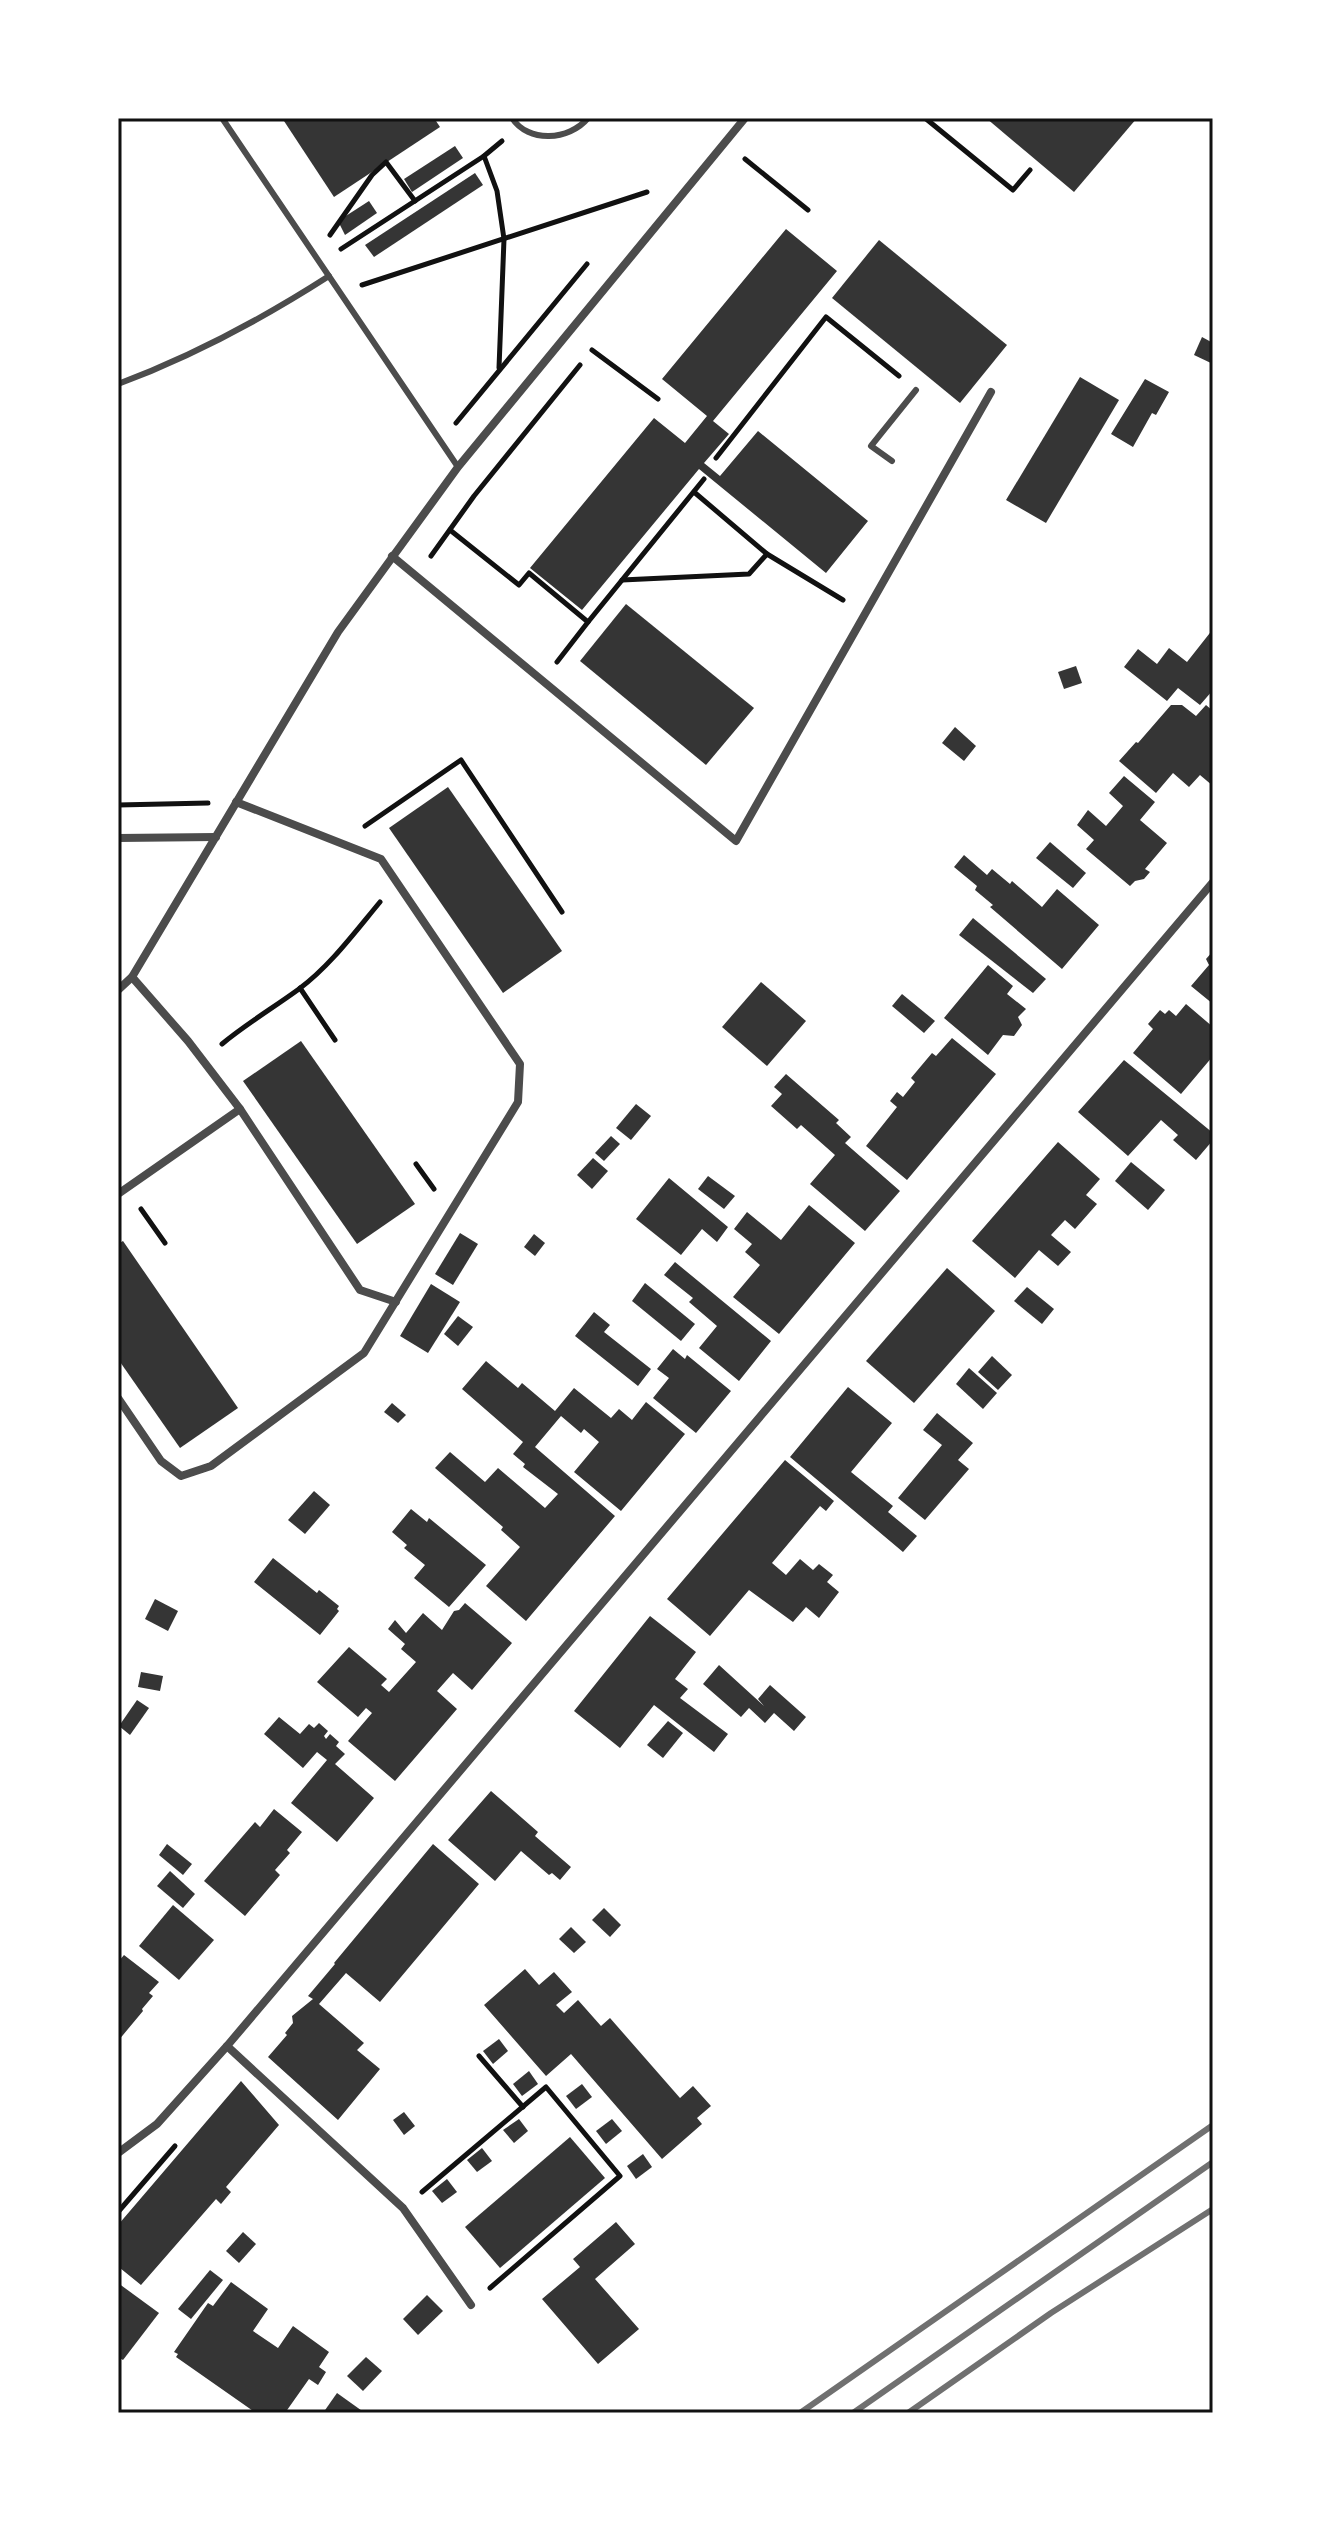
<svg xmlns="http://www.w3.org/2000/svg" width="1331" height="2531" font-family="Figtree,sans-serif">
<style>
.building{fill:#353535}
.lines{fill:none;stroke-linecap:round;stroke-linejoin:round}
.path{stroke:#111;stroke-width:5}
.service{stroke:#4c4c4c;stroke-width:6}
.minor{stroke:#4c4c4c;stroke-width:8}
.rail{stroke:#707070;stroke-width:6}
.neatline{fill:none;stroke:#111;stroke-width:3}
</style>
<rect width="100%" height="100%" fill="#fff"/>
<!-- building -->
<g class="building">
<path d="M282 118H434L440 127 334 197Z"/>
<path d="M986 118H1137L1074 192Z"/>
<path d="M455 146 463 158 412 192 404 179Z"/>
<path d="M475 173 483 185 374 257 365 245Z"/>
<path d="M369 201 377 213 345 235 338 221Z"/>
<path d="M786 229 837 271 713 421 729 434 704 463 720 476 758 431 868 521 826 573 699 469 582 610 530 568 654 418 685 443 707 416 662 379Z"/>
<path d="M879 240 1007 345 960 403 832 298Z"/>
<path d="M1202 337 1213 343V364L1194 355Z"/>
<path d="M1080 377 1119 400 1046 523 1006 500Z"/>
<path d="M1145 379 1169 392 1156 415 1152 413 1133 447 1111 434Z"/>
<path d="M626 604 754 708 706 765 580 661Z"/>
<path d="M1213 629V690L1200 705 1178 688 1167 701 1124 667 1138 649 1157 664 1169 648 1187 662Z"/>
<path d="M1076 666 1082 683 1064 689 1058 672Z"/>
<path d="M1171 705H1182L1196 716 1206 705 1213 711V786L1200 775 1189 787 1173 773 1156 793 1119 761 1136 742 1138 743Z"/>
<path d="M955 727 976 746 964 761 942 743Z"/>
<path d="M1124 776 1155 802 1140 820 1167 843 1145 869 1150 872 1144 879 1135 881 1130 886 1086 849 1094 840 1077 825 1088 810 1106 826 1123 806 1109 793Z"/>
<path d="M448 787 562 951 503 993 389 828Z"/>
<path d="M1050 842 1086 873 1073 888 1036 858Z"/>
<path d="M964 855 987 875 992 869 1010 884 1012 881 1042 907 1057 889 1099 925 1062 969 990 907 993 905 975 890 977 886 954 867Z"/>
<path d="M973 918 1046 979 1033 993 959 935Z"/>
<path d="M1213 951V1004L1191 986 1209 965 1206 959Z"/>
<path d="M988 965 1013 986 1007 994 1026 1009 1018 1017 1022 1025 1014 1036 1003 1035 988 1055 944 1018Z"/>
<path d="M761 982 806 1021 767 1066 722 1027Z"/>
<path d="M902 994 935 1021 924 1033 892 1006Z"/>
<path d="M1186 1004 1213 1027V1056L1181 1094 1133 1053 1153 1029 1148 1024 1160 1010 1165 1014 1169 1010 1176 1016Z"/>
<path d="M952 1038 996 1074 907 1180 866 1146 897 1107 890 1101 897 1092 903 1097 915 1082 911 1078 932 1053 936 1056Z"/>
<path d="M301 1041 415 1204 357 1244 243 1081Z"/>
<path d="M1124 1060 1213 1133V1140L1196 1160 1173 1140 1178 1135 1161 1120 1128 1156 1078 1112Z"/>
<path d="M786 1074 839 1120 836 1123 851 1137 845 1143 900 1191 865 1231 810 1184 835 1155 801 1125 797 1129 771 1106 782 1094 774 1087Z"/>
<path d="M636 1104 651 1116 631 1140 616 1128Z"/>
<path d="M611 1136 620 1144 604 1161 595 1153Z"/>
<path d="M1058 1142 1100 1179 1086 1195 1097 1204 1075 1229 1065 1220 1051 1235 1071 1252 1058 1266 1039 1250 1015 1278 972 1241Z"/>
<path d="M593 1158 608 1171 592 1189 577 1175Z"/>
<path d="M1131 1162 1165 1190 1148 1210 1115 1181Z"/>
<path d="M708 1176 735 1196 724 1209 698 1189Z"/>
<path d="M669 1178 728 1227 717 1242 702 1229 681 1255 636 1219Z"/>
<path d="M809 1205 855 1243 779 1334 733 1297 760 1265 745 1252 752 1244 734 1229 747 1212 781 1240Z"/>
<path d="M460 1233 478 1244 453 1285 435 1274Z"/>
<path d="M534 1234 545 1243 535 1256 524 1247Z"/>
<path d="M123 1241 238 1408 180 1448 118 1359V1244Z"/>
<path d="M675 1262 771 1341 739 1381 699 1348 717 1326 689 1302 693 1298 664 1275Z"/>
<path d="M947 1268 995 1311 914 1403 866 1361Z"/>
<path d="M645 1283 695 1324 681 1341 632 1301Z"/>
<path d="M431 1284 460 1302 428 1353 400 1336Z"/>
<path d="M1027 1287 1054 1309 1042 1324 1014 1301Z"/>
<path d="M594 1312 610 1325 604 1332 651 1369 638 1386 575 1336Z"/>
<path d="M458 1316 473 1327 458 1346 444 1334Z"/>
<path d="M673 1349 685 1359 687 1355 731 1391 696 1433 653 1398 669 1378 657 1369Z"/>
<path d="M992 1356 1012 1375 998 1390 978 1372Z"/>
<path d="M486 1361 518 1388 522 1383 555 1411 574 1388 611 1418 619 1409 632 1420 646 1402 685 1434 621 1511 574 1472 599 1442 584 1429 581 1433 561 1416 535 1447 615 1516 526 1621 486 1586 520 1547 501 1530 503 1527 435 1468 450 1452 485 1482 498 1468 545 1508 558 1494 523 1467 525 1464 513 1454 523 1442 462 1389Z"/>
<path d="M969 1368 997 1393 983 1409 956 1384Z"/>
<path d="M848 1387 892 1423 851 1472 893 1506 888 1512 917 1536 903 1552 790 1457Z"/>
<path d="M392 1403 406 1415 398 1423 384 1412Z"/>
<path d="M937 1413 973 1443 958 1460 969 1469 925 1520 898 1498 942 1445 923 1430Z"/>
<path d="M785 1460 834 1501 826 1511 820 1506 772 1563 786 1575 800 1559 813 1570 819 1564 833 1575 827 1582 839 1592 819 1618 806 1607 793 1622 749 1590 710 1636 667 1599Z"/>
<path d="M314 1491 330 1505 305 1534 288 1520Z"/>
<path d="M411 1509 427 1522 429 1518 486 1565 449 1607 414 1578 425 1565 404 1548 407 1545 392 1532Z"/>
<path d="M273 1558 317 1593 319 1590 339 1606 337 1609 339 1611 320 1635 254 1582Z"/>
<path d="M155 1599 178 1611 168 1631 145 1619Z"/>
<path d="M465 1603 512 1643 472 1690 453 1673 437 1691 457 1709 395 1781 348 1741 372 1713 366 1708 358 1717 317 1682 349 1647 387 1679 381 1685 389 1692 416 1662 401 1649 405 1644 388 1629 395 1620 406 1633 423 1613 442 1630 454 1611 459 1610Z"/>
<path d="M650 1616 696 1652 675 1679 688 1689 680 1698 728 1734 714 1752 654 1705 620 1748 574 1711Z"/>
<path d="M719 1665 764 1706 758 1699 770 1685 806 1717 794 1731 774 1713 765 1723 749 1708 741 1717 703 1684Z"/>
<path d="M141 1672 163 1676 160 1691 138 1687Z"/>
<path d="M137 1700 149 1708 130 1735 119 1726Z"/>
<path d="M279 1717 300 1734 309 1724 314 1728 319 1723 328 1731 324 1736 326 1739 330 1734 339 1742 336 1746 345 1754 335 1764 374 1798 337 1842 291 1803 327 1760 317 1752 303 1768 264 1734Z"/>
<path d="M668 1721 683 1733 663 1758 647 1745Z"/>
<path d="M491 1791 538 1832 535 1836 571 1867 560 1880 552 1873 549 1875 521 1851 495 1881 448 1840Z"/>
<path d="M274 1809 302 1832 287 1850 290 1853 275 1870 280 1875 245 1916 204 1881 255 1822 260 1827Z"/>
<path d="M167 1844 192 1864 183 1875 159 1855Z"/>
<path d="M433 1844 479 1884 380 2002 346 1973 319 2004 364 2043 357 2050 380 2069 338 2120 268 2057 287 2035 285 2033 293 2023 292 2016 313 1999 308 1996 335 1964 334 1963Z"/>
<path d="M170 1871 195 1894 183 1908 157 1886Z"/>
<path d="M173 1905 214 1940 179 1980 139 1946Z"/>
<path d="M604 1908 621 1925 610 1937 592 1920Z"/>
<path d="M571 1927 586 1942 574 1953 559 1939Z"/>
<path d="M124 1955 159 1982 149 1993 153 1996 142 2009 143 2011 118 2041V1962Z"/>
<path d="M525 1969 539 1985 554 1972 572 1992 556 2005 564 2013 578 2000 601 2026 610 2018 680 2098 693 2086 711 2106 697 2118 702 2124 662 2159 571 2054 546 2076 484 2005Z"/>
<path d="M499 2039 508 2051 493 2064 483 2051Z"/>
<path d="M529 2071 538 2084 522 2096 513 2084Z"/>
<path d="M241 2081 279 2125 226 2187 231 2192 221 2204 216 2199 141 2285 120 2268 118 2270V2225Z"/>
<path d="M582 2084 592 2097 576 2109 566 2096Z"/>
<path d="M404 2112 415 2126 404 2135 393 2120Z"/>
<path d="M519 2119 528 2131 514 2143 503 2130Z"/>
<path d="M612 2119 622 2131 606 2144 596 2131Z"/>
<path d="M570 2137 605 2178 500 2268 465 2227Z"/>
<path d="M482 2148 492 2161 477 2172 467 2160Z"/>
<path d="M643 2154 652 2167 636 2179 627 2166Z"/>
<path d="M447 2179 457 2192 442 2203 432 2191Z"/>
<path d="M616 2222 635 2244 595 2279 639 2329 598 2364 542 2299 580 2267 573 2259Z"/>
<path d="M243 2232 256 2244 239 2263 226 2251Z"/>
<path d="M210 2270 223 2280 191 2319 178 2309Z"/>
<path d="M231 2282 268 2309 253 2331 278 2348 293 2326 329 2352 319 2367 326 2372 318 2385 309 2379 285 2413H256L176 2357 178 2354 174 2352 208 2303 213 2306Z"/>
<path d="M118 2283 159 2313 123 2360 118 2357Z"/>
<path d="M427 2295 443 2311 418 2335 403 2319Z"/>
<path d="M366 2357 382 2371 363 2391 347 2376Z"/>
<path d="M337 2393 365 2413H323Z"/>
</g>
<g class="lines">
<!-- path -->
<g class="path">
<path d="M925 118 1013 190 1030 170"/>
<path d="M484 156 497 191 504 239 499 368"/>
<path d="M745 159 808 210"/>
<path d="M330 235 372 175 386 162 415 201"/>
<path d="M341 249 484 156 502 141"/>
<path d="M362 285 647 192"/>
<path d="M592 350 658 399"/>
<path d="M456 423 587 264"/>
<path d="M716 458 826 317 899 376"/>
<path d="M694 492 767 554"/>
<path d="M450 530 519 585 529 573 588 622 557 662"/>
<path d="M431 556 474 496 580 365"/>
<path d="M622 580 749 574 767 554 843 600"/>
<path d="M588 622 704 479"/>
<path d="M118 805 208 803"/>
<path d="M365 826 461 760 562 912"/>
<path d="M300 988 335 1040"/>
<path d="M222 1044C246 1024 273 1008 299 989 330 966 355 932 380 902"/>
<path d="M416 1164 434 1189"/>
<path d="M141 1209 165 1243"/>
<path d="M479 2056 523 2107"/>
<path d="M422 2192 546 2087 620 2176 490 2288"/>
<path d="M118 2212 175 2146"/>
</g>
<!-- service -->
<g class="service">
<path d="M222 118 458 467"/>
<path d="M512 118C528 143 569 141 588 118"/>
<path d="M118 384C193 356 262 319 329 276"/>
<path d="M892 461 871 446 916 390"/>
</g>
<!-- minor -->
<g class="minor">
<path d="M392 556 736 841 991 392"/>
<path d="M118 838 216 837"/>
<path d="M132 977 188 1041 240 1109 360 1290 396 1302"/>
<path d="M118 990 132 977 338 632 458 467 745 118"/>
<path d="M118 1194 240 1109"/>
<path d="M118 1398 161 1461 181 1476 211 1466 364 1353 518 1102 520 1064 381 859 236 802"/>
<path d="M227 2046 403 2208 471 2305"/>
<path d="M118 2153 157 2124 227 2046 1213 882"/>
</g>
<!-- rail -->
<g class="rail">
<path d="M800 2413 1213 2125"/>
<path d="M853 2413 1213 2162"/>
<path d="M908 2413 1051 2313 1213 2209"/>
</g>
</g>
<!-- border -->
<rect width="1331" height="2531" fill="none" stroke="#ffffff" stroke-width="240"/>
<rect x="120" y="120" width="1091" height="2291" class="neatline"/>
</svg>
